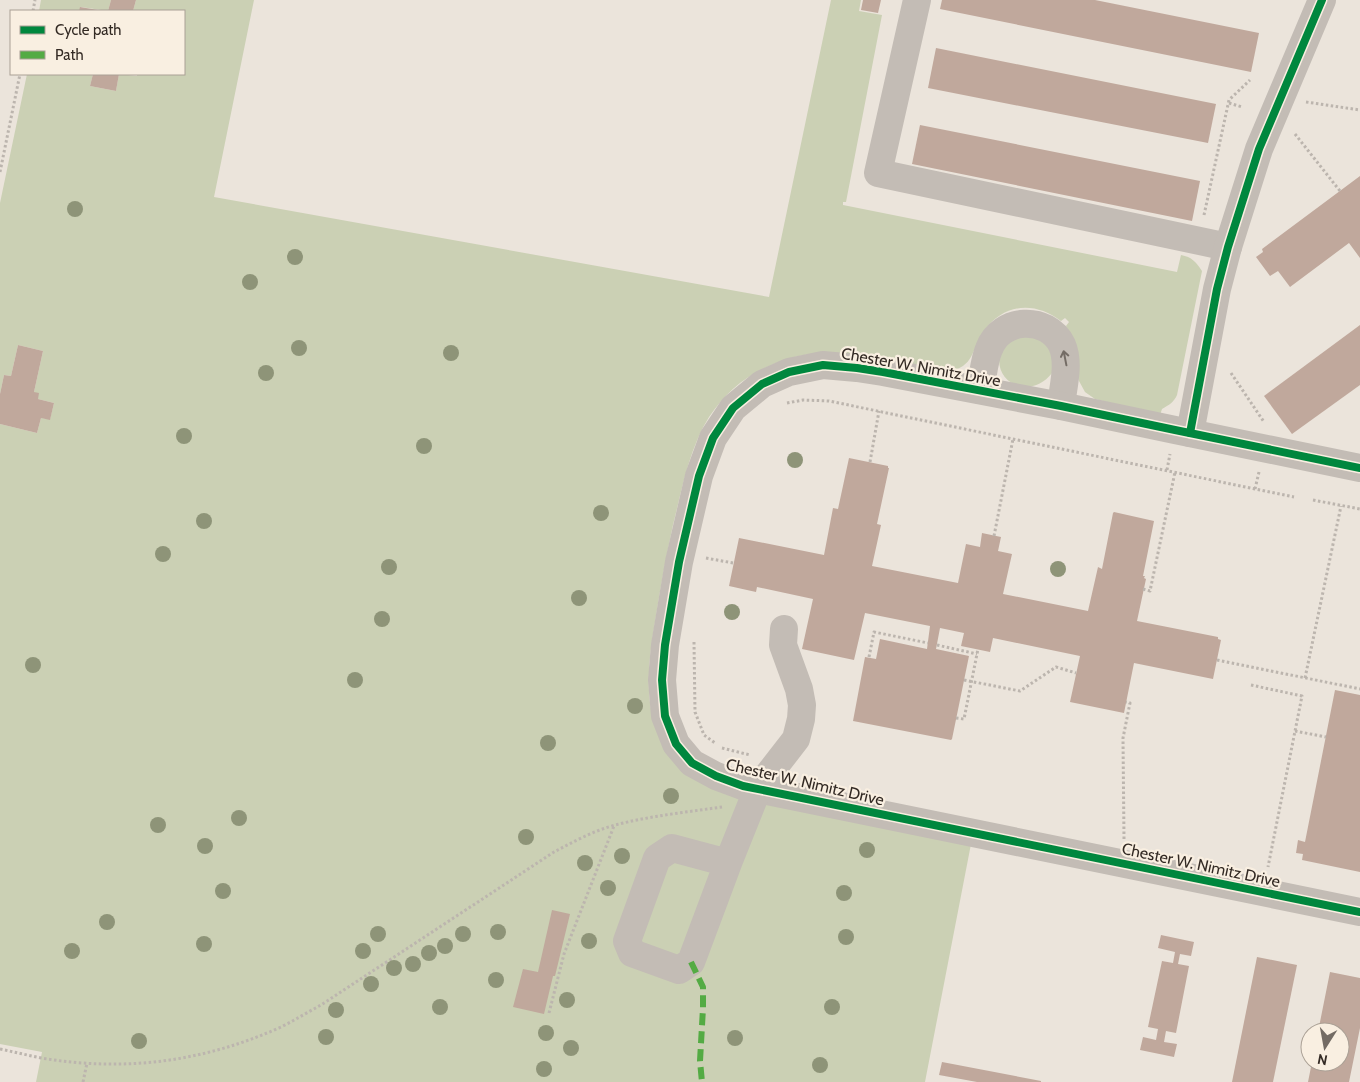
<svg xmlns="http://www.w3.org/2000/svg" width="1360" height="1082" font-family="Cabin,sans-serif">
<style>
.green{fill:#cbd0b4}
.building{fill:#c0a89c}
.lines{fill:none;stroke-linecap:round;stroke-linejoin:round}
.path{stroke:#bcb5ae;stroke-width:3;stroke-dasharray:2.5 2.5;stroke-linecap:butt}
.minor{stroke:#c3bcb5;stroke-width:28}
.quiet{stroke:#54ab44;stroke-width:6;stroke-dasharray:12 6;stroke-linecap:butt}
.cycleway-casing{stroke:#f9efe1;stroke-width:11}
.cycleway{stroke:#00873e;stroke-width:8}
.tree{fill:#8e9478}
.oneway{stroke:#746c65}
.labels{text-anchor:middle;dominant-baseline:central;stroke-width:4.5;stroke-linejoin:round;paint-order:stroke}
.street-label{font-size:16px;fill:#332a24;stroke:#f9efe1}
</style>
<rect width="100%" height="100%" fill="#ebe4db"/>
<!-- green -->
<g class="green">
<path d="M41 0H111L108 11 81 7 79 11H39Z"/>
<path d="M136 0H254L214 197 769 297 831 0H861L859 11 882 15 846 202H843V205L1177 272 1181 255C1192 257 1196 262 1202 271L1177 395C1174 402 1169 405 1162 409L1160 415 1095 399 1085 392 1079 381 1077 373 1074 342 1066 326 1069 322 1065 318 1061 321C1035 301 1004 303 984 331 970 351 976 366 947 372 927 368 907 364 888 360 842 352 809 347 765 368 742 378 723 396 709 417 689 449 682 489 673 525 666 557 660 589 655 622 650 651 646 680 651 709 652 720 667 745 672 757L971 844 925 1082H36L42 1052 0 1044V424L37 433 41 418 50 419 54 403 38 399 34 392 43 351 18 345 11 376 4 375 0 394V203L27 74H93L90 86 116 91 119 74 137 76V74H184V11H133Z"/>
<path d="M1021 332 1052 345V373C1031 401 990 383 1001 350 1002 348 1003 345 1004 343 1009 339 1016 335 1021 332Z"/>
</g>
<!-- building -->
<g class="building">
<path d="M111 0H136L133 11H108Z"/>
<path d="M863 0H881L878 13 861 10Z"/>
<path d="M942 0H1095L1259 33 1251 72 940 9Z"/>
<path d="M80 7 98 10V11H79Z"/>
<path d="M936 48 1216 104 1208 143 928 88Z"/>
<path d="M93 74H119L116 91 90 86Z"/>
<path d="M920 125 1200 181 1192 221 912 164Z"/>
<path d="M1360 176V258L1349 243 1290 287 1278 271 1270 276 1256 257 1263 252 1262 249Z"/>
<path d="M1360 325V385L1292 434 1264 396Z"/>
<path d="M18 345 43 351 34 392 39 393 38 399 54 403 50 420 41 418 37 433 0 424V394L4 375 11 376Z"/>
<path d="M849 458 888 466V468H889L877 524 881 525 872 566 958 583 966 544 980 547 982 533 1001 537 998 551 1012 554 1003 594 1088 611 1098 567 1102 569 1113 513 1114 512 1154 521 1143 576H1145L1144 578 1146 579 1137 621 1218 637V639L1221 640 1213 679 1134 663 1124 713 1070 702 1080 656 993 638 990 652 961 646 964 633 940 628 936 649 969 656 952 739 951 740 853 721 865 657 876 659 880 639 927 649 930 626 865 613 854 660 802 649 813 599 757 587 756 592 729 586 739 538 824 555 833 508 838 509Z"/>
<path d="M1335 690 1360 695V872L1302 860 1303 854 1296 853 1298 840 1305 842Z"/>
<path d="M552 910 570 914 555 976H553L544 1014 513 1007 523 969 538 972Z"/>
<path d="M1161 935 1194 942 1191 956 1180 954 1178 964 1189 966 1176 1033 1166 1031 1164 1042 1177 1044 1174 1057 1140 1050 1143 1037 1156 1040 1158 1029 1148 1027 1162 961 1173 963 1175 952 1158 948Z"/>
<path d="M1257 957 1297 965 1273 1082H1232Z"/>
<path d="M1330 972 1360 978V1028L1349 1082H1308L1312 1062H1340V1032H1318Z"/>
<path d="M942 1062 1041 1081V1082H977L939 1075Z"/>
</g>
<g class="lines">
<!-- path -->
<g class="path">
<path d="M33 11 35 0"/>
<path d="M1306 102 1360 110"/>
<path d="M1229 103 1242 107"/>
<path d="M1295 134 1340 191"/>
<path d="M0 172 20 74"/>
<path d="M1204 215 1229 100 1250 80"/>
<path d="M1231 373 1264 422"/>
<path d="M787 403 803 400 829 401 1294 497"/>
<path d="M870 462 879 411"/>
<path d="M1167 470 1170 454"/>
<path d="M1255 489 1259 472"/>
<path d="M1313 500 1360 509"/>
<path d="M994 536 1013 439"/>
<path d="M706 558 733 563"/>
<path d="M1143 589 1150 591 1175 472"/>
<path d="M694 642 695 712 704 735 715 743"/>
<path d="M937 645 977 654"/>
<path d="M869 657 874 632 928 643"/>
<path d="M1217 660 1360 689"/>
<path d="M1305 678 1341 506"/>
<path d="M964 680 1020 691 1056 667 1076 673"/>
<path d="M1251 685 1302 696 1268 867"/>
<path d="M956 718 964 719 978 649"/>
<path d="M1295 731 1326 737"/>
<path d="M722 748 750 755"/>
<path d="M1124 839 1123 738 1130 703 1126 702"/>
<path d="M549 1013 564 954 614 826"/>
<path d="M0 1049C14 1052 27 1055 41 1058 125 1072 203 1062 281 1027 295 1020 308 1012 321 1005L554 852C573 842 593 831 615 825 650 816 687 812 722 807"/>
<path d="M83 1082 87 1063"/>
</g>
<!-- minor -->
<g class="minor">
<path d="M917 0 878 173 1228 247"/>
<path d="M980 390C983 377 984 360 989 349 1001 317 1047 315 1062 345 1070 364 1063 386 1061 406"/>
<path d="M1190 433 1217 289 1228 247 1259 149 1322 0"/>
<path d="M1360 468 1175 430 1061 406 883 372 857 368 823 365 789 372 762 384 733 408 713 438 699 476 679 562 665 645 662 680 665 716 676 744 692 763 716 776 743 786 1360 912"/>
<path d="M728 863 672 848 657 858 627 941 632 953 679 970 691 962 728 863 758 788 796 739 801 719 802 705 799 689 783 645 784 629"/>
</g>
<!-- quiet -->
<path class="quiet" d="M691 962 703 987V1008L700 1061 702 1082"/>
<!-- cycleway casing -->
<g class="cycleway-casing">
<g id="cycleway">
<path d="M1190 433 1217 289 1228 247 1259 149 1322 0"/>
<path d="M1360 468 1175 430 1061 406 883 372 857 368 823 365 789 372 762 384 733 408 713 438 699 476 679 562 665 645 662 680 665 716 676 744 692 763 716 776 743 786 1360 912"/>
</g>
</g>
<!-- cycleway -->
<use href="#cycleway" class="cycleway"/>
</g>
<!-- trees -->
<g class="tree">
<circle cx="75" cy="209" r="8"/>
<circle cx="295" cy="257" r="8"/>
<circle cx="250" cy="282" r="8"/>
<circle cx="299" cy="348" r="8"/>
<circle cx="451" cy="353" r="8"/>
<circle cx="266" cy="373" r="8"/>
<circle cx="184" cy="436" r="8"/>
<circle cx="424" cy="446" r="8"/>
<circle cx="795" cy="460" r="8"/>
<circle cx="601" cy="513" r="8"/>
<circle cx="204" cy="521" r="8"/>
<circle cx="163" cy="554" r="8"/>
<circle cx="389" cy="567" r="8"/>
<circle cx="1058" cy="569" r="8"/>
<circle cx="579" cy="598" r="8"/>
<circle cx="732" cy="612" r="8"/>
<circle cx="382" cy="619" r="8"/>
<circle cx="33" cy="665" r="8"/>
<circle cx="355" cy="680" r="8"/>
<circle cx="635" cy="706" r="8"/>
<circle cx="548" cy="743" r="8"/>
<circle cx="671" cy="796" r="8"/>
<circle cx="239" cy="818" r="8"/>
<circle cx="158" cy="825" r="8"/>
<circle cx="526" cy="837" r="8"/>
<circle cx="205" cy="846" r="8"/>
<circle cx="867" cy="850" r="8"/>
<circle cx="622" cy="856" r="8"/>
<circle cx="585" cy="863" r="8"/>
<circle cx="608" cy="888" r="8"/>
<circle cx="223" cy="891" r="8"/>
<circle cx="844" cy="893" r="8"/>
<circle cx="107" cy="922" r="8"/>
<circle cx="498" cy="932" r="8"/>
<circle cx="378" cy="934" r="8"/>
<circle cx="463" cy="934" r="8"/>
<circle cx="846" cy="937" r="8"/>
<circle cx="589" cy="941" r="8"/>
<circle cx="204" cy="944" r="8"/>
<circle cx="445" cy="946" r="8"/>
<circle cx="72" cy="951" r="8"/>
<circle cx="363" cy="951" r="8"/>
<circle cx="429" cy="953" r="8"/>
<circle cx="413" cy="964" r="8"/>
<circle cx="394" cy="968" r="8"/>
<circle cx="496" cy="980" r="8"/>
<circle cx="371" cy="984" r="8"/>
<circle cx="567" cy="1000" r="8"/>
<circle cx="440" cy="1007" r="8"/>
<circle cx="832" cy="1007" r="8"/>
<circle cx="336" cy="1010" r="8"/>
<circle cx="546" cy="1033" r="8"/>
<circle cx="326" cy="1037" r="8"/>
<circle cx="735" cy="1038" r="8"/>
<circle cx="139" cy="1041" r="8"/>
<circle cx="571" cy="1048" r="8"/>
<circle cx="820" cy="1065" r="8"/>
<circle cx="544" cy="1069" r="8"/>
</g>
<!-- one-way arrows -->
<defs><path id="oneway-shaft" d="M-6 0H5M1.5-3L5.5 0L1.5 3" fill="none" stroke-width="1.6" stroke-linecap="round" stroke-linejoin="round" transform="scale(1.25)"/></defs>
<use class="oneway" href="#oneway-shaft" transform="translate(1065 358) rotate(-101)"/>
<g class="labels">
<!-- street labels -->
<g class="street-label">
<text transform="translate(921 367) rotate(10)">Chester W. Nimitz Drive</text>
<text transform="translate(805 782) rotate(13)">Chester W. Nimitz Drive</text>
<text transform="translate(1201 865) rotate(12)">Chester W. Nimitz Drive</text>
</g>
</g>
<!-- legend -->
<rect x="10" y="10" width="175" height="65" fill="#f9efe1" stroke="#aaa095"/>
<rect x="20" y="26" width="25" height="8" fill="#00873e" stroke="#aaa095"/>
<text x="55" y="35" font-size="15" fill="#332a24">Cycle path</text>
<rect x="20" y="51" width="25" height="8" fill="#54ab44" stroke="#aaa095"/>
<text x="55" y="60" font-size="15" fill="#332a24">Path</text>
<!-- north arrow -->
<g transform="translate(1325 1047) rotate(191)"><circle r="24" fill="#f9efe1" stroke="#aaa095"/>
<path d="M0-4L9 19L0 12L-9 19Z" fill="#736b64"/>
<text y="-8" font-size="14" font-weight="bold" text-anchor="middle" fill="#332a24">N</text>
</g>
</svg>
